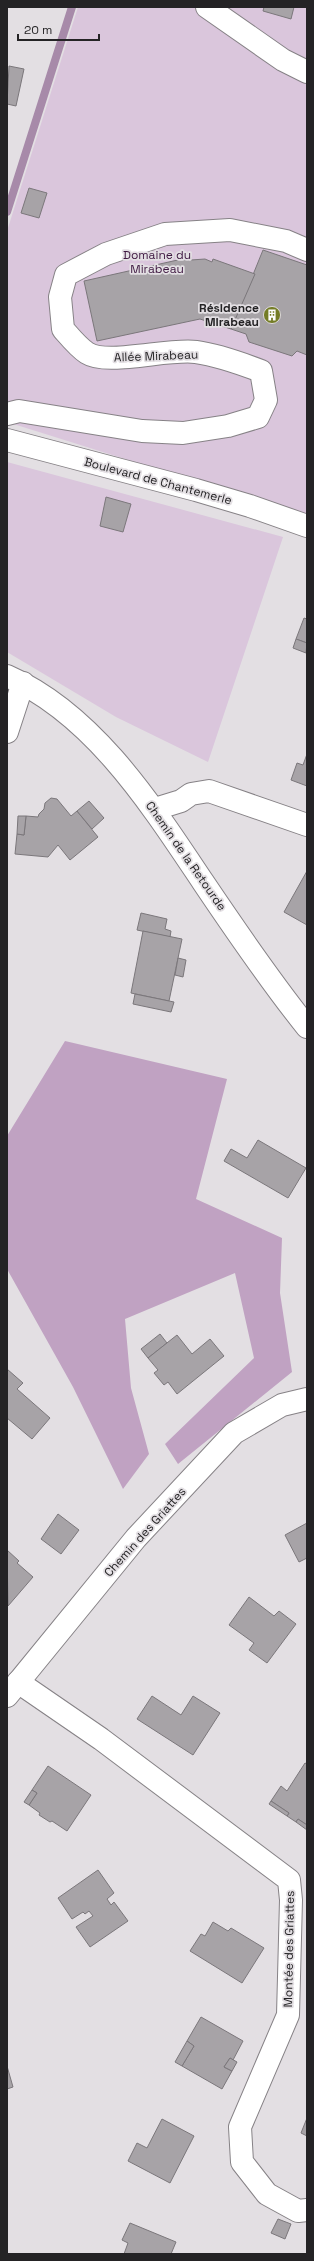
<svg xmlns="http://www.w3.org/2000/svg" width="314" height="2261" font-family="'Space Grotesk',sans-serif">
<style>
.green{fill:#dac6dc}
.forest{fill:#c0a2c2}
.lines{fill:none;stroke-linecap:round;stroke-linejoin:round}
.stream{stroke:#a78aa9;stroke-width:8}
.building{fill:#a7a3a7;stroke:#7b777b}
.minor-casing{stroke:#868286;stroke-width:24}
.minor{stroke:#fff;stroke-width:22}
.labels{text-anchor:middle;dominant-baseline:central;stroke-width:3.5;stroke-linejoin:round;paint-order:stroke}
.park-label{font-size:12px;fill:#3f1942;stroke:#e3dfe3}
.poi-label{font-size:12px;font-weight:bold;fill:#242325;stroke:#e3dfe3;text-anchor:end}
.street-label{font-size:12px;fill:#242325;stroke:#e3dfe3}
</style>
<rect width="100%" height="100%" fill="#e3dfe3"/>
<!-- green -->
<g class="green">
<path d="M78 7H307V516L7 422V231Z"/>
<path d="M7 462 283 537 208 762 116 717 7 652Z"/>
</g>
<!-- forest -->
<path class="forest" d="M65 1041 227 1079 196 1199 282 1238 280 1293 292 1372 178 1464 165 1444 254 1358 235 1273 125 1319 131 1388 149 1454 123 1489 73 1387 7 1269V1136Z"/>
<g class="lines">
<!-- stream -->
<path class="stream" d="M7 212 72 7"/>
</g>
<!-- building -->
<g class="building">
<path d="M264 7H294L291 19 263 11Z"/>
<path d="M9 66 24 69 16 106 7 104Z"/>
<path d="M29 188 47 193 39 218 21 213Z"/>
<path d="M263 250 307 265V355L297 351 292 356 249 342 246 334 231 329Z"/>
<path d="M191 257V260L205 259 212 262 213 259 255 274 231 329 200 319 97 341 84 281Z"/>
<path d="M106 497 131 504 123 532 100 526Z"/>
<path d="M304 618 307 619V643L296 639Z"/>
<path d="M296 639 307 643 306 653 293 648Z"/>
<path d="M307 754V786L291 780 297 763 303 765Z"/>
<path d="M51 798 57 799 71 816 77 811 98 837 70 860 58 845 48 857 15 854 17 834 24 835 26 816 38 817 39 814 44 809 45 803Z"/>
<path d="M89 801 104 818 92 829 77 811Z"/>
<path d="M18 816H26L24 835 17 834Z"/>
<path d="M307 871V925L284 912Z"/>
<path d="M141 913 167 919 165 929 171 931 170 937 137 930Z"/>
<path d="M143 931 182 939 169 1001 131 993Z"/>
<path d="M178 958 186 960 183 977 175 975Z"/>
<path d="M135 994 174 1002 171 1012 133 1004Z"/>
<path d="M258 1140 306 1168 288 1198 224 1161 231 1149 247 1158Z"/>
<path d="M160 1334 167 1343 148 1358 141 1349Z"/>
<path d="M177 1335 192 1354 210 1339 224 1356 177 1394 168 1382 164 1385 154 1373 158 1370 148 1358Z"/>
<path d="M7 1369 23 1383 17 1389 50 1418 32 1439 7 1418Z"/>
<path d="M58 1514 79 1530 61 1554 41 1539Z"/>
<path d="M307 1523V1558L299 1562 285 1535Z"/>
<path d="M7 1550 19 1561 17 1563 33 1577 8 1606Z"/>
<path d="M249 1597 274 1616 279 1611 296 1624 267 1663 249 1650 254 1643 229 1625Z"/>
<path d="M152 1696 181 1715 193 1696 220 1713 193 1755 137 1719Z"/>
<path d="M305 1763 307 1764V1825L298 1819 296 1822 287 1816 289 1813 271 1801 281 1786 287 1791Z"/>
<path d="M48 1766 91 1795 67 1831 52 1821 50 1822 39 1815 40 1813 29 1805 37 1793 32 1790Z"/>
<path d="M32 1790 37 1793 29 1805 24 1802Z"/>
<path d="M271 1801 289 1813 287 1816 269 1804Z"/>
<path d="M298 1819 307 1825V1830L296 1822Z"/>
<path d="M98 1870 114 1893 107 1899 111 1905 114 1902 128 1921 90 1947 76 1927 93 1916 89 1911 85 1914 83 1912 72 1919 58 1898Z"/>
<path d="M213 1922 228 1931 231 1928 264 1948 242 1983 190 1951 201 1934 205 1936Z"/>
<path d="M201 2017 243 2041 233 2060 230 2058 224 2067 232 2071 222 2089 182 2066 194 2046 187 2041Z"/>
<path d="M187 2041 194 2046 182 2066 175 2062Z"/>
<path d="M230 2058 237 2062 232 2071 224 2067Z"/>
<path d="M7 2066 13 2087 7 2089Z"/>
<path d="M307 2118V2136L301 2133Z"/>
<path d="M162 2119 194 2136 170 2183 128 2161 137 2143 147 2148Z"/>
<path d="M278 2219 291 2224 285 2239 271 2233Z"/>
<path d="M130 2223 176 2242 171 2254H124L128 2243 122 2240Z"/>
</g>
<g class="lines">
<!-- minor casing -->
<g class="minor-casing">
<g id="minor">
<path d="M207 7 283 60 307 72"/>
<path d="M7 414 19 411 142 431 183 433 228 426 258 417 266 400 261 371C240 363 218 355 196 352 169 348 107 366 87 353 78 347 70 337 63 329L60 297 66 275 106 254 165 234 230 230 286 241 307 250"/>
<path d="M7 440 196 490 250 506 307 526"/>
<path d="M7 676C94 714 152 806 203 882 236 931 270 981 307 1027"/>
<path d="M7 732 23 683"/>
<path d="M155 809 181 801 191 794 209 791 307 825"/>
<path d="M18 1682 101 1739 289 1880 291 1900 288 2015 240 2127 242 2162 267 2194 298 2211 307 2210"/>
<path d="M7 1696 136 1538 234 1433 282 1405 307 1399"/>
</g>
</g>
<!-- minor -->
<use href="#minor" class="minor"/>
</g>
<!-- icons -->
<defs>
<g id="building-disc" transform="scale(0.9)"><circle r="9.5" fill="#747c26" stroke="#e3dfe3"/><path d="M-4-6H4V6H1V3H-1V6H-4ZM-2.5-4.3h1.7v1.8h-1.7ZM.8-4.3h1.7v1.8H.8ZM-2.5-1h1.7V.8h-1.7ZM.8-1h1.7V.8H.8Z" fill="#fff"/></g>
</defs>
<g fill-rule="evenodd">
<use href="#building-disc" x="272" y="315"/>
</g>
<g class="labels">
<!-- park labels -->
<g class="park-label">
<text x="157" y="255">Domaine du<tspan x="157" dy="14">Mirabeau</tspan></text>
</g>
<!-- poi labels -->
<g class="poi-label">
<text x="259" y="308">Résidence<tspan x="259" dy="14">Mirabeau</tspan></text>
</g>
<!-- street labels -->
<g class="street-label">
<text transform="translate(156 356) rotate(-2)">Allée Mirabeau</text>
<text transform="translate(158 481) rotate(15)">Boulevard de Chantemerle</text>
<text transform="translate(186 856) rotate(55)">Chemin de la Retourde</text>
<text transform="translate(145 1532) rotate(-48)">Chemin des Griattes</text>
<text transform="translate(289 1949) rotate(-89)">Montée des Griattes</text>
</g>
</g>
<!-- border -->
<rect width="314" height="2261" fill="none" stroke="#242325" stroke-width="16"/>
<!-- scale -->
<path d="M18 34v6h81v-6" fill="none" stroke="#242325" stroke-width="2"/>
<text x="24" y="34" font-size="12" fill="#242325" stroke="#e3dfe3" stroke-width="3" paint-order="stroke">20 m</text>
</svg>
